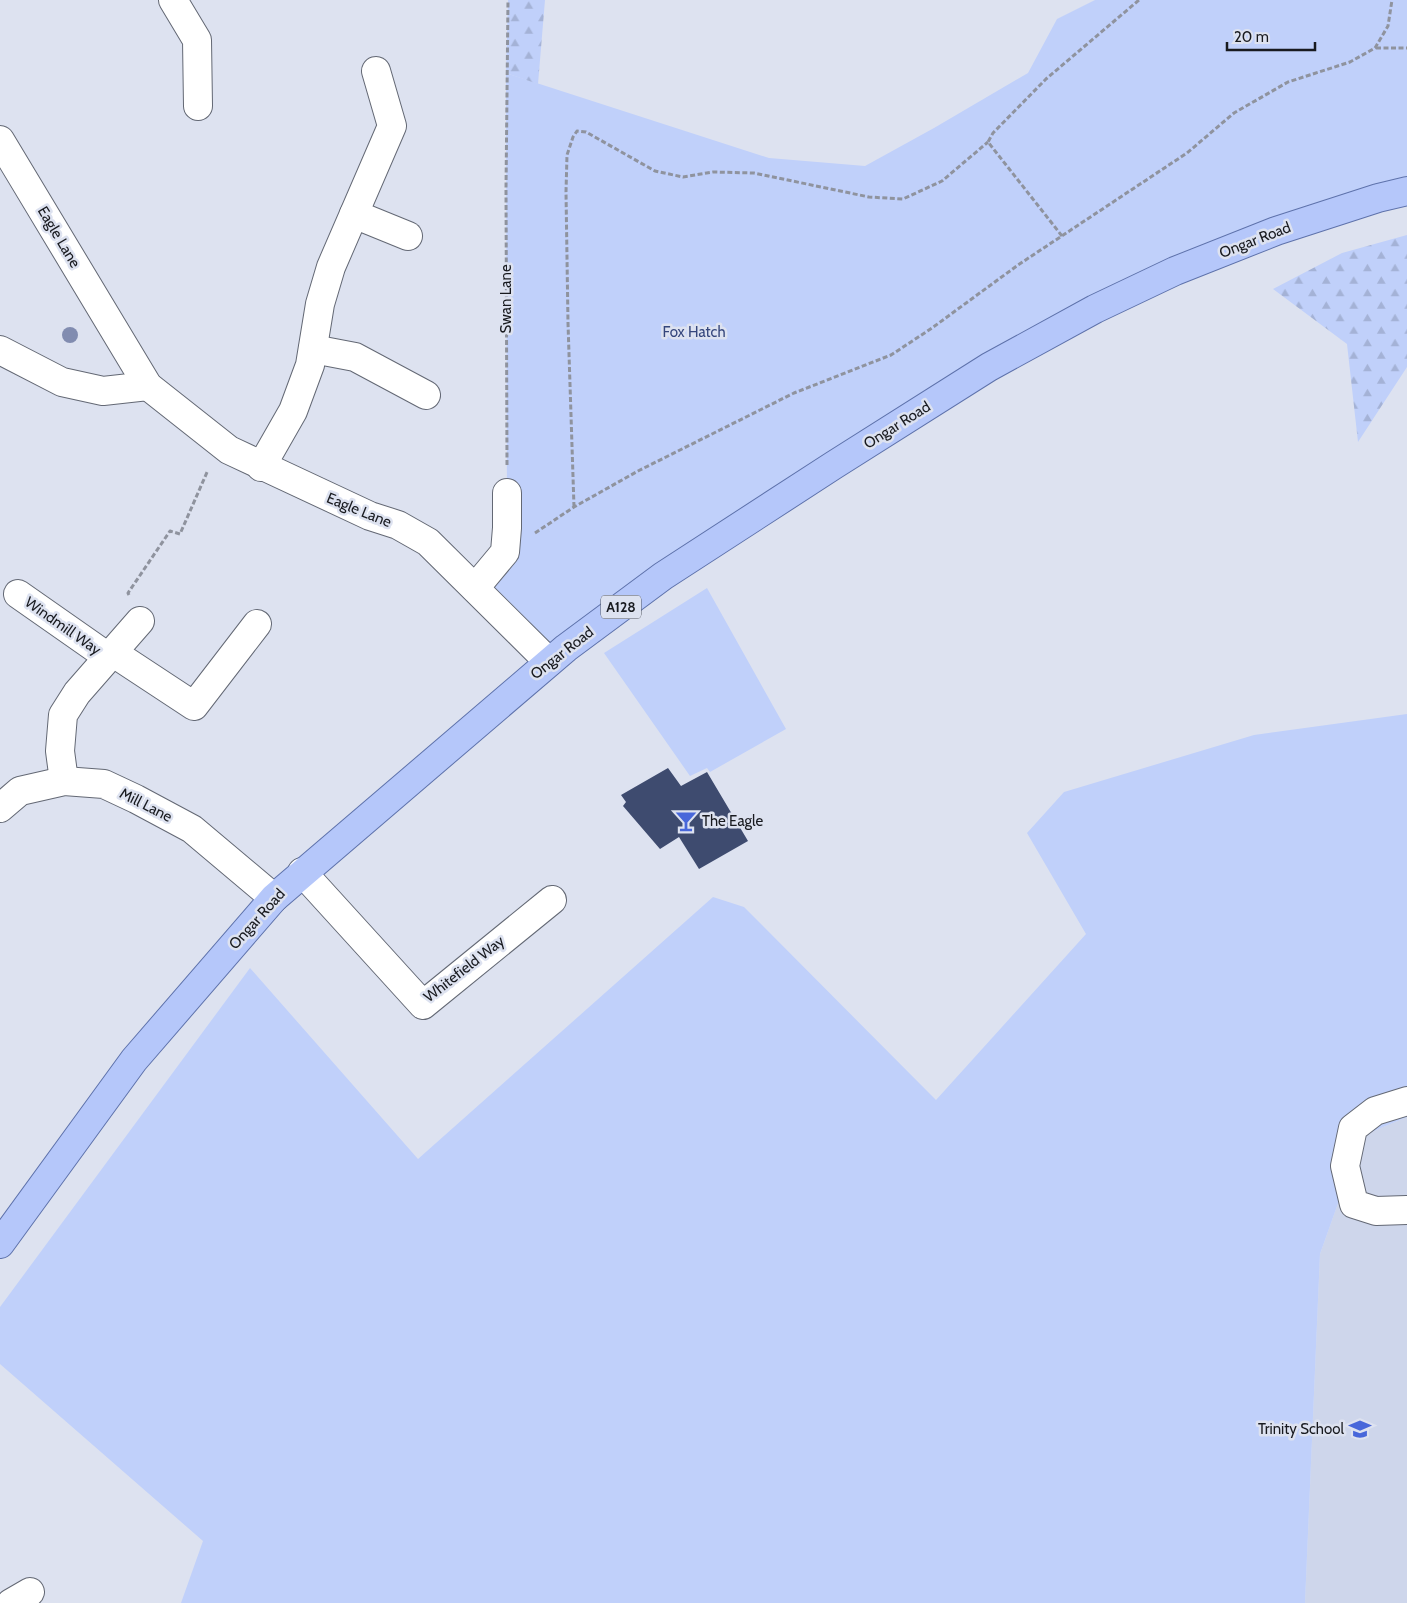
<svg xmlns="http://www.w3.org/2000/svg" width="1407" height="1603" font-family="Cabin,sans-serif">
<style>
.built{fill:#ced6eb}
.green{fill:#c0d0fa}
.forest{fill:url(#forest-firs)}
.building{fill:#3e4b6f}
.lines{fill:none;stroke-linecap:round;stroke-linejoin:round}
.minor-casing{stroke:#636874;stroke-width:30}
.major-casing{stroke:#5e72ab;stroke-width:30}
.path{stroke:#8f939e;stroke-width:3;stroke-dasharray:5 2.5;stroke-linecap:butt}
.minor{stroke:#fff;stroke-width:28}
.major{stroke:#b5c7fa;stroke-width:28}
.tree{fill:#818cb0}
.labels{text-anchor:middle;dominant-baseline:central;stroke-width:5;stroke-linejoin:round;paint-order:stroke}
.shield{fill:#dde2f0;stroke:#53565e;stroke-width:1}
.shield-label{font-size:14px;font-weight:bold;fill:#181a1f}
.street-label{font-size:15px;fill:#181a1f;stroke:#dde2f0}
.park-label{font-size:15px;fill:#35467c;stroke:#dde2f0}
.poi-label{font-size:15px;fill:#181a1f;stroke:#dde2f0;text-anchor:start}
</style>
<defs>
<pattern id="forest-firs" width="22" height="20" patternUnits="userSpaceOnUse" patternTransform="scale(1.25)"><rect width="22" height="20" fill="#c0d0fa"/><path d="M5 1l3.5 6h-7zM16 11l3.5 6h-7z" fill="#a4b2d6"/></pattern>
</defs>
<rect width="100%" height="100%" fill="#dde2f0"/>
<!-- built -->
<path class="built" d="M1407 1117V1603H1305L1320 1254 1362 1136Z"/>
<!-- green -->
<g class="green">
<path d="M1095 0H1407V191L1095 309 549 662 475 588 507 528 506 73 769 158 865 166 934 128 1028 73 1057 19Z"/>
<path d="M707 588 786 729 710 772 707 768 690 776 604 653Z"/>
<path d="M1407 714V1117L1362 1136 1320 1254 1305 1603H181L203 1541 0 1364V1307L250 968 418 1159 713 897 744 907 936 1100 1086 934 1027 833 1064 792 1254 735Z"/>
</g>
<!-- forest -->
<g class="forest">
<path d="M508 0H545L538 84 506 73Z"/>
<path d="M1407 235V367L1358 442 1347 344 1273 289 1342 253Z"/>
</g>
<!-- building -->
<path class="building" d="M668 768 681 786 707 772 748 841 699 869 679 837 660 849 623 806 626 802 621 795Z"/>
<g class="lines">
<!-- minor casing -->
<g class="minor-casing">
<g id="minor">
<path d="M173 0 197 40 198 106"/>
<path d="M0 140 148 386 229 450 370 516 398 525 428 542 549 662"/>
<path d="M354 214 408 236"/>
<path d="M313 349 355 357 426 395"/>
<path d="M0 350 62 382 103 391 148 386"/>
<path d="M261 467 293 411 310 365 320 304 331 267 392 126 376 71"/>
<path d="M475 588 505 552 507 528V493"/>
<path d="M18 594 108 657"/>
<path d="M112 652 194 706 257 624"/>
<path d="M64 781 60 751 63 715 77 693 140 621"/>
<path d="M0 808 20 791 64 781 104 784 136 799 192 829 274 898"/>
<path d="M302 872 423 1005 552 900"/>
<path d="M1407 1101 1375 1111 1353 1128 1345 1166 1354 1204 1376 1211 1407 1210"/>
<path d="M11 1603 30 1592"/>
</g>
</g>
<!-- major casing -->
<g class="major-casing">
<path id="major" d="M0 1244 134 1060 274 898 566 648 663 576 834 465 989 367 1095 309 1175 271 1276 231 1378 198 1407 191"/>
</g>
<!-- path -->
<g class="path">
<path d="M1376 48H1407"/>
<path d="M1062 236 988 142 993 133 1046 79 1139 0"/>
<path d="M507 465 506 189 508 0"/>
<path d="M574 507 568 323 566 192 567 155 573 137 577 131 586 132 655 171 683 177 713 172 754 173 869 197 903 199 942 181 988 142"/>
<path d="M535 533 574 507 638 471 794 393 891 355 932 328 1018 265 1187 153 1234 113 1288 82 1350 62 1375 48 1388 26 1392 0"/>
<path d="M129 595 128 593 170 531 180 534 208 470"/>
</g>
<!-- minor -->
<use href="#minor" class="minor"/>
<!-- major -->
<use href="#major" class="major"/>
</g>
<!-- trees -->
<circle class="tree" cx="70" cy="335" r="8"/>
<!-- icons -->
<defs>
<g id="bar-bare" transform="scale(1.725)"><path d="M-6-5H6L.8 .8V4.5H3.5V6h-7V4.5H-.8V.8Z" fill="#4867da" stroke="#dde2f0" stroke-width="2.5" paint-order="stroke"/></g>
<g id="school-bare" transform="scale(1.725)"><path d="M0-5L7-2L0 1L-7-2ZM-4 1L0 2.5L4 1V4Q0 6-4 4Z" fill="#4867da" stroke="#dde2f0" stroke-width="2.5" paint-order="stroke"/></g>
</defs>
<g fill-rule="evenodd">
<use href="#bar-bare" x="686" y="821"/>
<use href="#school-bare" x="1360" y="1429"/>
</g>
<g class="labels">
<!-- shield labels -->
<rect class="shield" x="601" y="595.5" width="40" height="23" rx="4"/>
<g class="shield-label">
<text x="621" y="607">A128</text>
</g>
<!-- street labels -->
<g class="street-label">
<text transform="translate(59 237) rotate(59)">Eagle Lane</text>
<text transform="translate(1255 240) rotate(-21)">Ongar Road</text>
<text transform="translate(506 299) rotate(-90)">Swan Lane</text>
<text transform="translate(897 425) rotate(-32)">Ongar Road</text>
<text transform="translate(359 510) rotate(22)">Eagle Lane</text>
<text transform="translate(63 626) rotate(35)">Windmill Way</text>
<text transform="translate(562 653) rotate(-38)">Ongar Road</text>
<text transform="translate(146 805) rotate(27)">Mill Lane</text>
<text transform="translate(257 919) rotate(-48)">Ongar Road</text>
<text transform="translate(464 969) rotate(-38)">Whitefield Way</text>
</g>
<!-- park labels -->
<g class="park-label">
<text x="694" y="332">Fox Hatch</text>
</g>
<!-- poi labels -->
<g class="poi-label">
<text x="702" y="821">The Eagle</text>
<text x="1344" y="1429" text-anchor="end">Trinity School</text>
</g>
</g>
<!-- scale -->
<path d="M1227 42v8h88v-8" fill="none" stroke="#181a1f" stroke-width="2.5"/>
<text x="1234" y="42" font-size="15" fill="#181a1f" stroke="#dde2f0" stroke-width="4" paint-order="stroke">20 m</text>
</svg>
